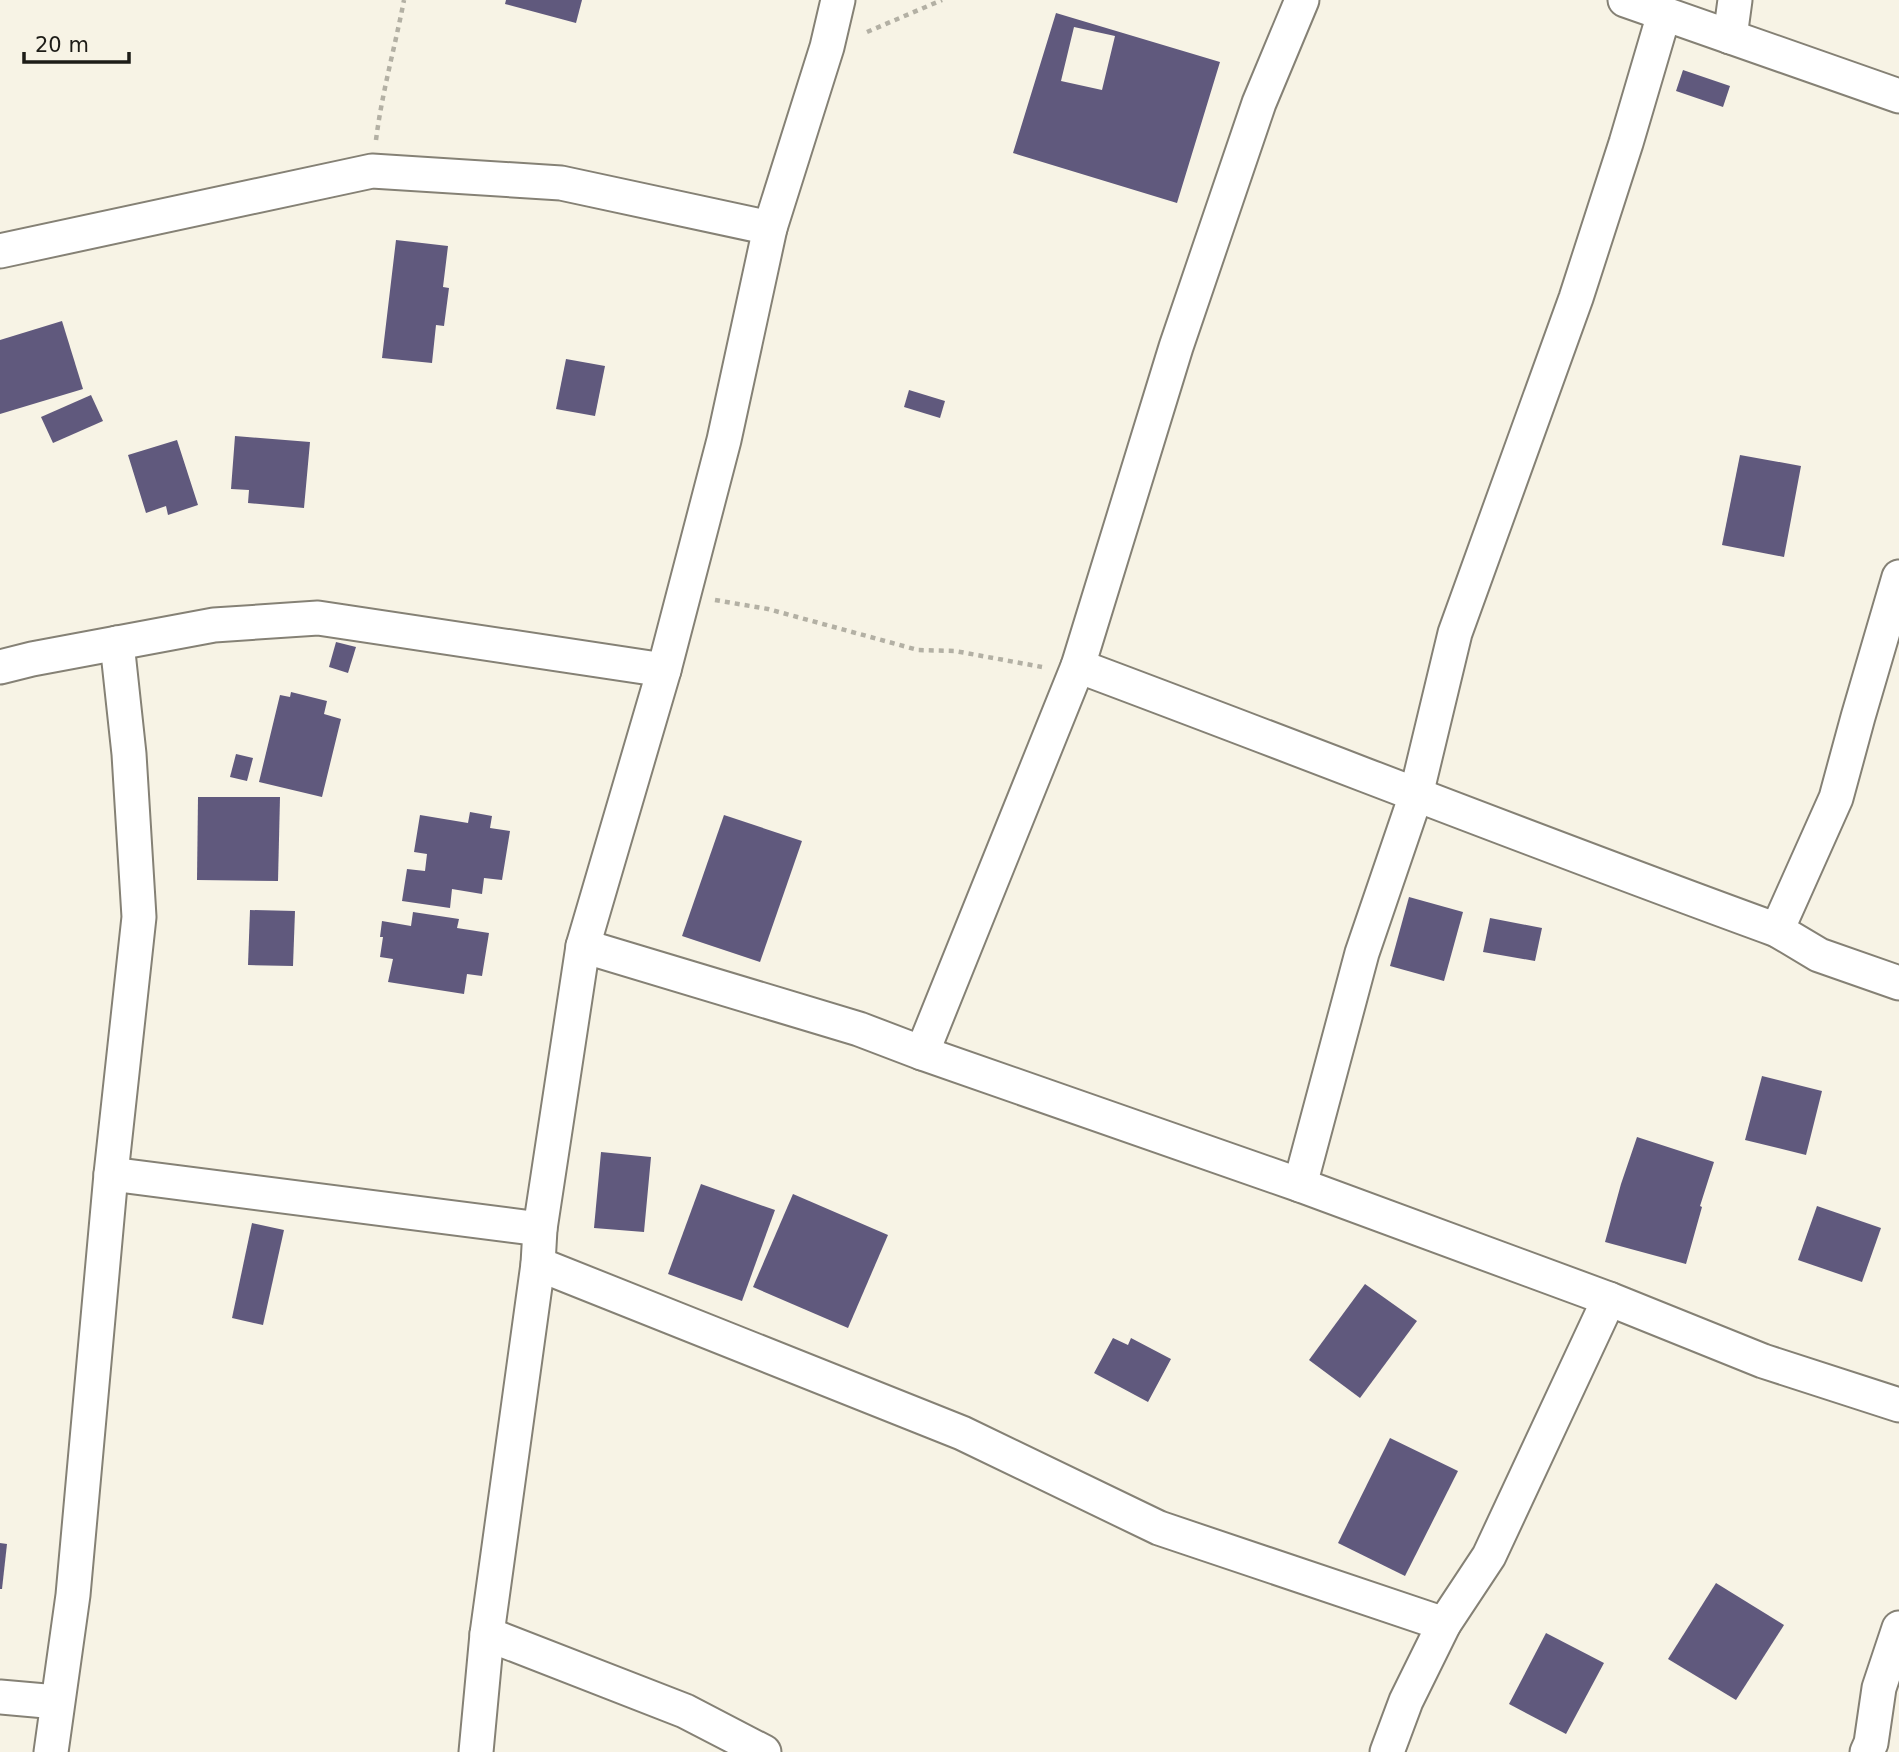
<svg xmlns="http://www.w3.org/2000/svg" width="1899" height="1752" font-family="'DejaVu Sans',sans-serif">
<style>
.building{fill:#60597d;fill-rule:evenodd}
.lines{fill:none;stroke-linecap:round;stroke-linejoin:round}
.minor-casing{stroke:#858175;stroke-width:37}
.path{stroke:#b3b0a4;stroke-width:4.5;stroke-dasharray:5 5;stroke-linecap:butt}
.minor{stroke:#fff;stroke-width:33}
</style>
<rect width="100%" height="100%" fill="#f7f3e5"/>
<!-- building -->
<g class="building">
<path d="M506 0H582L576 23 505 4Z"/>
<path d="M1056 13 1220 62 1177 203 1013 153ZM1074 27 1115 36 1102 90 1061 81Z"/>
<path d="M1683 70 1730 86 1723 107 1676 91Z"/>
<path d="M396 240 448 246 443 287 449 288 444 326 436 325 432 363 382 358Z"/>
<path d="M62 321 83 389 0 414V340Z"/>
<path d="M566 359 605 366 595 416 556 409Z"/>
<path d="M909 390 945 401 940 418 904 407Z"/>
<path d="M91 395 103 421 53 443 41 417Z"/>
<path d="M235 436 310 442 304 508 248 503 249 490 231 489Z"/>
<path d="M177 440 198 505 168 515 166 506 146 513 128 455Z"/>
<path d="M1740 455 1801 466 1784 557 1722 545Z"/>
<path d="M336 642 356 647 348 673 329 667Z"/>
<path d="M291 692 327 701 324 714 341 719 322 797 259 782 280 695 290 697Z"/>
<path d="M236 754 253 758 247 781 230 777Z"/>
<path d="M198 797H280L278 881 197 880Z"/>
<path d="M470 812 492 816 490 828 510 831 502 880 484 878 482 894 452 889 450 908 402 901 407 869 425 871 427 854 414 852 420 815 468 823Z"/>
<path d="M724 815 802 841 760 962 682 936Z"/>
<path d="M1409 897 1463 912 1444 981 1390 966Z"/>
<path d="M250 910 295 911 293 966 248 965Z"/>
<path d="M413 912 459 919 457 928 489 933 482 976 467 974 464 994 388 982 393 959 380 957 383 937H380L382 921 411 926Z"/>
<path d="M1490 918 1542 928 1535 961 1483 952Z"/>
<path d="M1762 1076 1822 1091 1806 1155 1745 1140Z"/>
<path d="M1637 1137 1714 1162 1700 1206 1702 1207 1686 1264 1605 1242 1621 1184Z"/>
<path d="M601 1152 651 1157 644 1232 594 1228Z"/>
<path d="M701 1184 775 1210 742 1301 668 1274Z"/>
<path d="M793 1194 888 1235 848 1328 753 1287Z"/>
<path d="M1817 1206 1881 1228 1862 1282 1798 1260Z"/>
<path d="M252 1223 284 1230 263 1325 232 1318Z"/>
<path d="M1365 1284 1417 1321 1360 1398 1309 1360Z"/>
<path d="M1113 1338 1128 1345 1131 1338 1171 1359 1148 1402 1094 1373Z"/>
<path d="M1390 1438 1458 1471 1405 1576 1338 1543Z"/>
<path d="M0 1543 7 1544 2 1589H0Z"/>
<path d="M1716 1583 1784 1625 1736 1700 1668 1659Z"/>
<path d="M1546 1633 1604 1663 1566 1734 1509 1704Z"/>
</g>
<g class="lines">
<!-- minor casing -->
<g class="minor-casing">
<g id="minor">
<path d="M1625 0 1899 96"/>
<path d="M1730 37 1735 0"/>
<path d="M0 251 372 171 561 183 770 228"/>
<path d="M1078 666C1311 753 1543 845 1777 930L1819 955 1899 983"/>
<path d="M0 667 32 659 214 625 318 618 664 670"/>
<path d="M1777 930 1836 798 1858 717 1899 577"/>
<path d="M583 946 859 1029 922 1053 1300 1185 1609 1299 1763 1361 1899 1405"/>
<path d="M922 1053 1078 666 1176 347 1259 103 1302 0"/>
<path d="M111 1174 540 1229"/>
<path d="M1300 1185 1362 953 1416 795 1455 633 1576 298 1626 143 1664 14"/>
<path d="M538 1264 962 1433 1159 1528 1444 1624"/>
<path d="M487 1634 685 1711 764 1752"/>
<path d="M0 1697 57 1702"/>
<path d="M51 1752 73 1595 111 1174 139 917 129 754 117 643"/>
<path d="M476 1752 487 1634 538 1264 540 1229 583 946 664 670 724 440 770 228 827 47 838 0"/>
<path d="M1387 1752 1406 1701 1444 1624 1489 1556 1609 1299"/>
<path d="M1867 1752 1871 1743 1879 1688 1899 1628"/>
</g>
</g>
<!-- path -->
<g class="path">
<path d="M867 32 942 0"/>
<path d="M376 140C382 92 395 47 404 0"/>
<path d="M715 600 768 609 918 650 955 651 1042 667"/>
</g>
<!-- minor -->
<use href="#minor" class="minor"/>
</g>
<!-- scale -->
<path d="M24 52v10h105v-10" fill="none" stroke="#1d1c17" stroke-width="3.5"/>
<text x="35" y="52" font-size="21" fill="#1d1c17" stroke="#f7f3e5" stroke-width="5" paint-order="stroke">20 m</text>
</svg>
